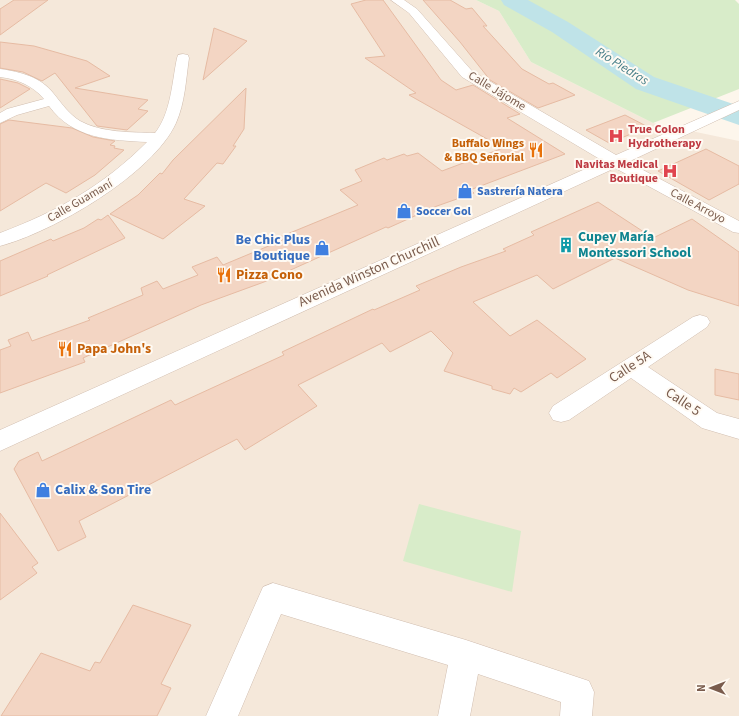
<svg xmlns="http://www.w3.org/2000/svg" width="739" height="716" font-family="'Source Sans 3',sans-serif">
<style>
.residential{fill:#f5e8da}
.green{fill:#d8ecc9}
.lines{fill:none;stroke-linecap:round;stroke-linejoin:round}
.river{fill:#bfe3e8;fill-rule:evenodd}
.building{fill:#f3d5c3;stroke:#e6bba3}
.minor-casing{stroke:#d1beb0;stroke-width:1}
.minor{fill:#fff;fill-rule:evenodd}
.labels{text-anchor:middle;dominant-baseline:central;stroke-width:4;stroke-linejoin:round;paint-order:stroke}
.far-street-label{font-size:12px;fill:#7a5c4d;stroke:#fffaf3}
.far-health-label{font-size:12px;font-weight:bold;fill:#be3a42;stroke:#fffaf3;text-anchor:start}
.far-food-label{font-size:12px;font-weight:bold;fill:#c56008;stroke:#fffaf3;text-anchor:end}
.far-shop-label{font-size:12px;font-weight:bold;fill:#366cbe;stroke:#fffaf3;text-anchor:start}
.far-water-label{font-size:13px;font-style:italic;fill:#437c86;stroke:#fffaf3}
.culture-label{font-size:14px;font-weight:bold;fill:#0d838f;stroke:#fffaf3;text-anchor:start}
.shop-label{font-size:14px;font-weight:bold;fill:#366cbe;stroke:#fffaf3;text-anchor:end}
.street-label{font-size:14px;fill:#7a5c4d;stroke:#fffaf3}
.food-label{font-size:14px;font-weight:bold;fill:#c56008;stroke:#fffaf3;text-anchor:start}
</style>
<rect width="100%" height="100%" fill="#fdf6ec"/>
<!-- residential -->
<path class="residential" d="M0 0H476L499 11 531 62 653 123 739 141V716H0Z"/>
<!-- green -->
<g class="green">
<path d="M476 0H735L739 4V89L653 123 531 62 499 11Z"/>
<path d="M419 504 521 531 512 592 403 561Z"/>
</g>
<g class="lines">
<!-- river -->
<path class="river" d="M501 0H528L568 22 654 77 739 106V125L636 89 552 32 504 5Z"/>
</g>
<!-- building -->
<g class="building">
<path d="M14 0H48L0 35V9Z"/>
<path d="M366 0H383L441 80 456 90 473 85 520 114 507 118 565 154 470 190 474 193 437 206 388 228 386 227 264 282 201 305 83 358 85 362 0 393V350L11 346 8 340 28 332 32 341 90 320 88 318 143 295 141 288 157 281 163 289 198 275 192 267 217 257 223 265 283 240 280 237 358 205 340 190 362 181 355 170 384 158 387 160 404 154 407 156 418 153 442 171 503 148 409 95 416 93 365 58 385 56 351 4Z"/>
<path d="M423 0H450L466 9 472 8 487 26H483L522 69 549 84 553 83 575 95 538 108 490 80 460 42Z"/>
<path d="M214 28 247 41 203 80Z"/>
<path d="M0 42 34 46 87 61 110 76 75 88 148 100 138 109 148 111 127 130 97 126 55 73 42 81 23 72 0 68Z"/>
<path d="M0 79 18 83 30 89 0 108Z"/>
<path d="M246 88 244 129 233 146H236L223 164 217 163 184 199 205 206 163 239 110 214 138 195 160 173 162 174 173 160Z"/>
<path d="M625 115 648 127 609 143 586 130Z"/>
<path d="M9 120 72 128 93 137 115 141 110 145 115 146 114 148 124 150 95 175 66 193 46 183 0 211V124Z"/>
<path d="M706 149 739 166V184L709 200 658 171Z"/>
<path d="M598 202 653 238 692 219 739 252V306L688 290 615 258 553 289 537 275 473 302 510 336 537 320 586 359 557 378 551 373 521 392 514 388 510 394 492 389V386L444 371 453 353 431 331 390 352 382 343 298 385 317 406 245 450 237 439 79 521 86 537 58 551 14 469 19 461 38 452 42 461 171 400 175 405 284 355 282 352 373 309 374 310 420 290 416 286 461 267 506 251 503 249 534 235 531 232Z"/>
<path d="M108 215 125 238 47 275 48 276 0 296V261L51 239 53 241 84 228 98 219 101 220Z"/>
<path d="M715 369 739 374V400L715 395Z"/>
<path d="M0 513 38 563 32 567 37 573 0 600Z"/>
<path d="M133 605 191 625 161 684 171 688 157 716H1L41 653 90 671 95 662 100 663Z"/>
</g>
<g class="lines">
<!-- minor casing -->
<g class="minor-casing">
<g id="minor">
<path d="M391 0H404L417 9 472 71 616 155 739 101V110L628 162 739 221V233L733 232 615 168 0 451V430L603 161 462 77 409 13Z"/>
<path d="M183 54 188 55 189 58C186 79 185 103 176 123 153 174 53 232 0 246V233C58 211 103 186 147 142 110 140 73 139 49 106L17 115 0 123V113L7 109 44 99C32 85 17 79 0 77V69C21 72 41 77 54 94 62 104 69 114 80 121 102 133 131 132 155 133 171 113 172 82 177 58L178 55Z"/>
<path d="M700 315 707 317 710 322 707 327 648 367 717 413 739 419V439L702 428 631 378 569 420 561 422 553 420 549 413 553 406 693 317Z"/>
<path d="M273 583 466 640 589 681 594 692 592 716H560L561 702 478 674 470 716H438L448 665 281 614 238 716H206L263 587Z"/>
</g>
</g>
<!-- minor -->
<use href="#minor" class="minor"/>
</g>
<!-- icons -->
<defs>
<g id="hospital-bare" transform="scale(1.2)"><path d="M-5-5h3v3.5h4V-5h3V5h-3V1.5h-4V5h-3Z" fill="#e0444e" stroke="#fffaf3" stroke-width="2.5" paint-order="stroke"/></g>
<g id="restaurant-bare" transform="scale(1.2)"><path d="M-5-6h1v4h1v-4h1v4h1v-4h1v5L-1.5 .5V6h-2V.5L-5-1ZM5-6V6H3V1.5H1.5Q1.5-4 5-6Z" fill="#e8710a" stroke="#fffaf3" stroke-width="2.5" paint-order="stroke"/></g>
<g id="shop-bare" transform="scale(1.2)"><path d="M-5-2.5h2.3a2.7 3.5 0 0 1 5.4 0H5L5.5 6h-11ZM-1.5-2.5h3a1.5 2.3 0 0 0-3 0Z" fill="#3f7fe0" stroke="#fffaf3" stroke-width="2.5" paint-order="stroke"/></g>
<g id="building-bare" transform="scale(1.2)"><path d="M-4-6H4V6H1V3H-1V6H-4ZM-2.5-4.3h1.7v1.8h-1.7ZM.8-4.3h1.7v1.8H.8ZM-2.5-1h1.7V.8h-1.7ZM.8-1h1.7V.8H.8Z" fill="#0f9aa8" stroke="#fffaf3" stroke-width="2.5" paint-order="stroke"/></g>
</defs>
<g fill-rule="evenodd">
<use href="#hospital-bare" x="616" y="136"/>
<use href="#restaurant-bare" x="536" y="150"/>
<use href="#hospital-bare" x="670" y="171"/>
<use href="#shop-bare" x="465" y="191"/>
<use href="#shop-bare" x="404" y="211"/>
<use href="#building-bare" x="566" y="245"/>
<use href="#shop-bare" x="322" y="248"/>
<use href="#restaurant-bare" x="224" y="275"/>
<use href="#restaurant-bare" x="65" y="349"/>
<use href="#shop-bare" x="43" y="490"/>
</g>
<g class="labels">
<!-- far-street labels -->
<g class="far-street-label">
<text transform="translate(497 91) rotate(31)">Calle Jájome</text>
<text transform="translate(80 201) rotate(-30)">Calle Guamaní</text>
<text transform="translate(698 206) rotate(28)">Calle Arroyo</text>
</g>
<!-- far-health labels -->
<g class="far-health-label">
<text x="628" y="129">True Colon<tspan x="628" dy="14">Hydrotherapy</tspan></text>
<text x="658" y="164" text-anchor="end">Navitas Medical<tspan x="658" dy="14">Boutique</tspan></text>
</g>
<!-- far-food labels -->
<g class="far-food-label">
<text x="524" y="143">Buffalo Wings<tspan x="524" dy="14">&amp; BBQ Señorial</tspan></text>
</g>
<!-- far-shop labels -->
<g class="far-shop-label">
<text x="477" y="191">Sastrería Natera</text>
<text x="416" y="211">Soccer Gol</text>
</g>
<!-- far-water labels -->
<g class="far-water-label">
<text transform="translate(622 66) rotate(32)">Río Piedras</text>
</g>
<!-- culture labels -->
<g class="culture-label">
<text x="578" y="237">Cupey María<tspan x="578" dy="16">Montessori School</tspan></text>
</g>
<!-- shop labels -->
<g class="shop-label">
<text x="310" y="240">Be Chic Plus<tspan x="310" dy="16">Boutique</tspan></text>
<text x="55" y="490" text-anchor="start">Calix &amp; Son Tire</text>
</g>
<!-- street labels -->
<g class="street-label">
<text transform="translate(369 272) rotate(-24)">Avenida Winston Churchill</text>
<text transform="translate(630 367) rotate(-33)">Calle 5A</text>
<text transform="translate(683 402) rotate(34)">Calle 5</text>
</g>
<!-- food labels -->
<g class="food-label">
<text x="236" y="275">Pizza Cono</text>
<text x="77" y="349">Papa John's</text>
</g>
</g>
<!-- north arrow -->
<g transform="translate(711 688) rotate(270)" stroke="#fffaf3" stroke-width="3" paint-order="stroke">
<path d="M0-3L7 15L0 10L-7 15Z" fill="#7a5c4d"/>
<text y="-6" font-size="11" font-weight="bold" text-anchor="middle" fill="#7a5c4d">N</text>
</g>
</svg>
